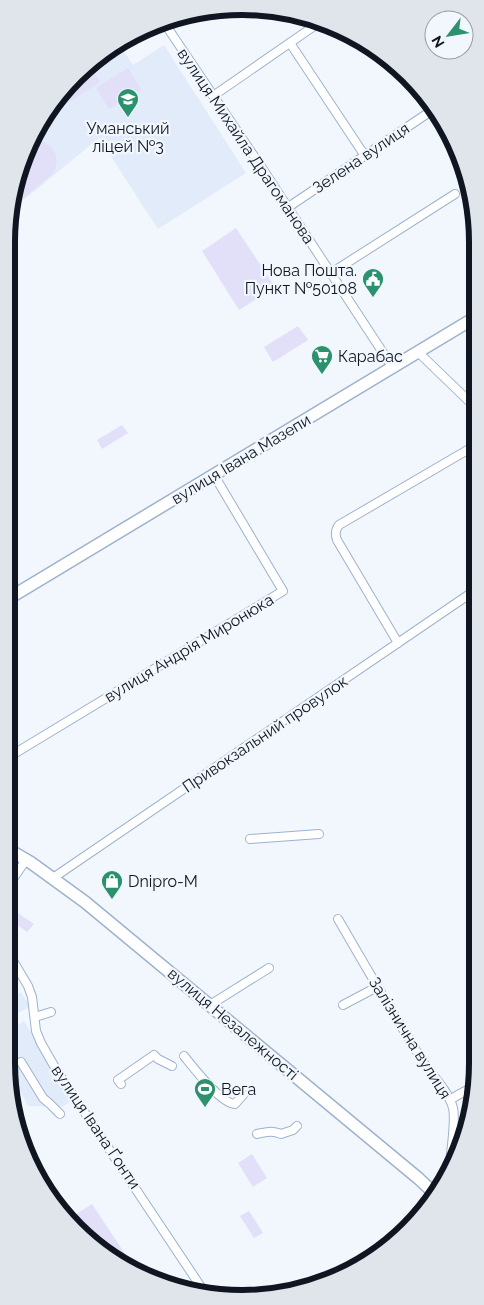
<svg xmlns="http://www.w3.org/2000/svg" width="484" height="1305" font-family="Raleway,sans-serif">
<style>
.built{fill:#e1ebfa}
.green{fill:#e2dff8}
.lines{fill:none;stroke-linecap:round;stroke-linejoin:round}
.street-casing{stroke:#9db2cf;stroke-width:10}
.secondary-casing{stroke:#9db2cf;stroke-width:14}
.street{stroke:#fff;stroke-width:8}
.secondary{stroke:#fff;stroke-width:11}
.labels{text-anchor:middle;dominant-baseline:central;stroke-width:4.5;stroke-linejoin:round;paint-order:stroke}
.poi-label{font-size:16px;fill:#0f1621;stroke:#f2f7fd;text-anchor:start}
.street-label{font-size:16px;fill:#0f1621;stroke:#f2f7fd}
.rim{fill:none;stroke:#0f1621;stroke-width:6}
</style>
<rect width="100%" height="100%" fill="#f2f7fd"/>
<!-- built -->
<g class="built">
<path d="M118 43 133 65 164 45 246 173 158 229 99 138 10 211 14 181 55 98Z"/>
<path d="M21 992 30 1006 12 1017 7 1010 11 1007 7 1000Z"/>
<path d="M24 1021 73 1100 62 1107 28 1106 7 1066 6 1032Z"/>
</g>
<!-- green -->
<g class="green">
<path d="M91 67 100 82 46 117 55 98Z"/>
<path d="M128 68 141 90 109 109 96 88Z"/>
<path d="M34 141C53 140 63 159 52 174L11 209 14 181Z"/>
<path d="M236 228 275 287 239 310 202 251Z"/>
<path d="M298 326 308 340 273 362 264 347Z"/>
<path d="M122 425 128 433 102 449 97 440Z"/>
<path d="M12 909 34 924 27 932 6 917Z"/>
<path d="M252 1154 267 1178 253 1187 238 1163Z"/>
<path d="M92 1204 137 1272 124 1267 67 1220Z"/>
<path d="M249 1211 263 1233 254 1238 240 1216Z"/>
</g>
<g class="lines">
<!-- street casing -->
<g class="street-casing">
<g id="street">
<path d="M165 24 262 168 393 368"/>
<path d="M290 43 365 156"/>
<path d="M213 96 320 22"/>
<path d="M287 208 434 109"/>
<path d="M331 273 455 194"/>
<path d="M419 353 476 408"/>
<path d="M398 643 337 540C335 534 335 530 339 525L476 445"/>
<path d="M6 761 17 752 283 591 214 475"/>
<path d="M250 839 319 834"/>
<path d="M53 878 477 589"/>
<path d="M6 889 26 860"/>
<path d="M338 919C366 967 394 1016 424 1063 433 1076 449 1092 453 1108 456 1121 451 1150 450 1164"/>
<path d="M6 949 28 986 32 997 36 1031 41 1043 57 1071 207 1296"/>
<path d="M210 1005 269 968"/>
<path d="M343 1005 377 987"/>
<path d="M35 1017 51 1012"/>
<path d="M184 1056C194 1068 220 1103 235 1104L243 1095"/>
<path d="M21 1062 43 1098 50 1104 60 1114"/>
<path d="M121 1084 118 1080 154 1055 158 1059 172 1066"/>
<path d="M450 1100C456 1096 468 1089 474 1088"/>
<path d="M257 1134C267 1132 272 1130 281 1134L293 1130 297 1126"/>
</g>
</g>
<!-- secondary casing -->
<g class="secondary-casing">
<g id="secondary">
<path d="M6 600 476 317"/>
<path d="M6 848 30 862 85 902 418 1178 435 1194"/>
</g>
</g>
<!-- street -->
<use href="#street" class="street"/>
<!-- secondary -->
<use href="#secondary" class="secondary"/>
</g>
<!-- icons -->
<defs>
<g id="school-pin" transform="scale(1.125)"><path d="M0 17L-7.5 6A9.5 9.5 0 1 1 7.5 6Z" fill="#2c916d" stroke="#f2f7fd"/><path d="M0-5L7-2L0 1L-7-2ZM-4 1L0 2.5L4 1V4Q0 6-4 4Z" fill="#fff"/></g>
<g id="civic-pin" transform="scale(1.125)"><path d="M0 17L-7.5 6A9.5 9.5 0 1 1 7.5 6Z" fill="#2c916d" stroke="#f2f7fd"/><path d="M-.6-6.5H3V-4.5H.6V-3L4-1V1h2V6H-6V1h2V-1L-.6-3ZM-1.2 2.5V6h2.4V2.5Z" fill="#fff"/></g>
<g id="supermarket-pin" transform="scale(1.125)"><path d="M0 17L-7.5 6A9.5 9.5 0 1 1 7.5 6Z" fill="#2c916d" stroke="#f2f7fd"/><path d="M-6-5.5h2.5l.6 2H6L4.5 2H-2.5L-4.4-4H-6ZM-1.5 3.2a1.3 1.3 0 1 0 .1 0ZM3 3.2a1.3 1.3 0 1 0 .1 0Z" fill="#fff"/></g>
<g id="shop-pin" transform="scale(1.125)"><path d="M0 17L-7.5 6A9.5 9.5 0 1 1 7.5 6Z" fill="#2c916d" stroke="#f2f7fd"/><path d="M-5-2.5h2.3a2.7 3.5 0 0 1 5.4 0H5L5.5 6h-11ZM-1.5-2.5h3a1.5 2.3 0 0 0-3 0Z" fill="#fff"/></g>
<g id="stadium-pin" transform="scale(1.125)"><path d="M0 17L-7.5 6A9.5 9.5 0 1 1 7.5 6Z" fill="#2c916d" stroke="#f2f7fd"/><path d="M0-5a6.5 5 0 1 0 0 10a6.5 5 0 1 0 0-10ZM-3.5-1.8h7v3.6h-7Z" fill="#fff"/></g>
</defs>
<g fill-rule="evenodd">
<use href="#school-pin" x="128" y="99"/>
<use href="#civic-pin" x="373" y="279"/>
<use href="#supermarket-pin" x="322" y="356"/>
<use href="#shop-pin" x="112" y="881"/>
<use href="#stadium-pin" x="205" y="1089"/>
</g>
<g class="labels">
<!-- poi labels -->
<g class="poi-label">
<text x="128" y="128" text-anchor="middle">Уманський<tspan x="128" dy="18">ліцей №3</tspan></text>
<text x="357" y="270" text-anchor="end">Нова Пошта.<tspan x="357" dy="18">Пункт №50108</tspan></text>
<text x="338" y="356">Карабас</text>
<text x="128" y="881">Dnipro-M</text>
<text x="221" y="1089">Вега</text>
</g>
<!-- street labels -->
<g class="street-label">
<text transform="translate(246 146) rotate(56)">вулиця Михайла Драгоманова</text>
<text transform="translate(361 158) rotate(-34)">Зелена вулиця</text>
<text transform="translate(241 459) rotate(-31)">вулиця Івана Мазепи</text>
<text transform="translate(189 648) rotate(-31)">вулиця Андрія Миронюка</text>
<text transform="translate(265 734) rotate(-34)">Привокзальний провулок</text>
<text transform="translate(233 1024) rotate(40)">вулиця Незалежності</text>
<text transform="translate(410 1038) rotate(58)">Залізнична вулиця</text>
<text transform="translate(96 1127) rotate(56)">вулиця Івана Ґонти</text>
</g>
</g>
<!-- crop -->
<path d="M0 0H484V1305H0ZM242 15H242A227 227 0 0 1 469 242V1063A227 227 0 0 1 242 1290H242A227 227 0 0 1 15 1063V242A227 227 0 0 1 242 15Z" fill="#e0e5eb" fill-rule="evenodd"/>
<path class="rim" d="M242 15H242A227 227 0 0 1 469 242V1063A227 227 0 0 1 242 1290H242A227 227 0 0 1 15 1063V242A227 227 0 0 1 242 15Z"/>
<!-- north arrow -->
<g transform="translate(449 35) rotate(239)"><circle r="24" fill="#f2f7fd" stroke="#979da5"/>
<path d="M0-4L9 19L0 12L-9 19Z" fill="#2c916d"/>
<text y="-8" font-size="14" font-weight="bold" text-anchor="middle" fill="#0f1621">N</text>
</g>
</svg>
